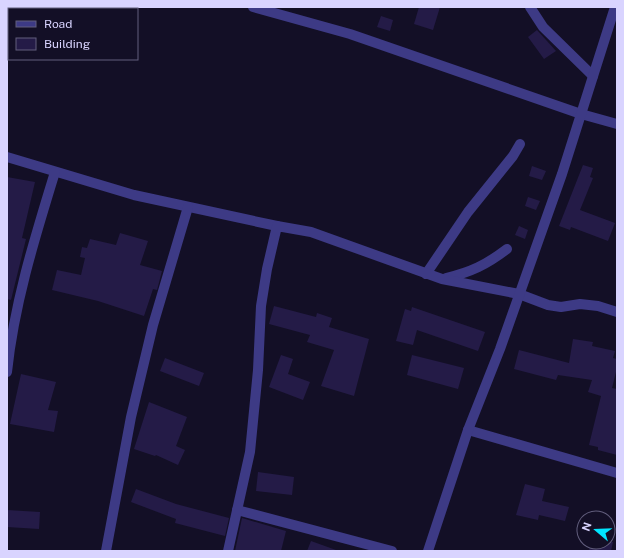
<svg xmlns="http://www.w3.org/2000/svg" width="624" height="558" font-family="'Public Sans',sans-serif">
<style>
.building{fill:#241b47}
.lines{fill:none;stroke-linecap:round;stroke-linejoin:round}
.minor{stroke:#3d3a85;stroke-width:10}
</style>
<rect width="100%" height="100%" fill="#130f26"/>
<!-- building -->
<g class="building">
<path d="M419 7H440L433 30 414 24Z"/>
<path d="M381 16 393 20 390 31 377 27Z"/>
<path d="M537 30 556 51 544 59 528 37Z"/>
<path d="M583 165 593 168 590 177 593 178 580 210 615 223 608 241 571 227 570 230 559 226Z"/>
<path d="M532 166 546 171 542 180 529 176Z"/>
<path d="M7 177 35 182 22 238 26 239 11 300 7 299Z"/>
<path d="M528 197 540 201 536 210 525 206Z"/>
<path d="M519 226 528 230 525 239 515 235Z"/>
<path d="M120 233 148 241 140 265 162 271 157 290 153 289 144 316 98 301 52 290 57 270 81 275 85 258 80 257 82 247 87 248 90 239 116 245Z"/>
<path d="M274 306 316 317 317 313 332 318 329 327 369 339 354 396 321 386 334 350 307 342 310 335 269 324Z"/>
<path d="M412 307 485 332 478 351 417 330 413 345 396 341 405 309 411 311Z"/>
<path d="M573 339 593 342 592 346 615 351 613 358 617 359V368L612 388 617 389V455L598 450V447L589 445 601 396 588 392 592 380 558 375 556 380 514 369 519 350 569 363Z"/>
<path d="M281 355 293 359 288 374 310 382 303 400 269 387Z"/>
<path d="M412 355 464 368 458 389 407 375Z"/>
<path d="M165 358 204 373 199 386 160 371Z"/>
<path d="M21 374 56 382 48 410 58 411 54 432 10 424Z"/>
<path d="M149 402 187 417 176 446 185 450 178 465 156 455 155 456 134 449Z"/>
<path d="M258 472 294 477 292 495 256 491Z"/>
<path d="M525 484 545 489 542 501 569 507 565 521 539 515 538 520 516 515Z"/>
<path d="M136 489 176 504 229 518 225 536 175 523 176 519 131 502Z"/>
<path d="M7 510 40 512 39 529 7 527Z"/>
<path d="M242 518 286 531 281 551H235Z"/>
<path d="M311 541 336 550V551H307Z"/>
<path d="M591 542H613L611 551H589Z"/>
</g>
<g class="lines">
<!-- minor -->
<g class="minor">
<path d="M253 7 350 34 581 114 617 124"/>
<path d="M530 7 543 27 593 76"/>
<path d="M7 157 134 195 277 226"/>
<path d="M426 274 468 212 513 156 520 144"/>
<path d="M446 278C471 272 486 265 507 249"/>
<path d="M7 372C14 304 35 237 55 172"/>
<path d="M468 430 617 473"/>
<path d="M237 510 392 551"/>
<path d="M106 551 131 417 153 325 188 207"/>
<path d="M228 551 250 452 258 370 261 306 267 269 277 226 311 232 442 279 519 294 548 305 561 307 580 304 598 306 617 312"/>
<path d="M428 551 468 430 500 349 562 174 615 7"/>
</g>
</g>
<!-- border -->
<rect width="624" height="558" fill="none" stroke="#d9d4ff" stroke-width="16"/>
<!-- legend -->
<rect x="8" y="8" width="130" height="52" fill="#130f26" stroke="#625e7d"/>
<rect x="16" y="21" width="20" height="6" fill="#3d3a85" stroke="#625e7d"/>
<text x="44" y="28" font-size="12" fill="#d9d4ff">Road</text>
<rect x="16" y="38" width="20" height="12" fill="#241b47" stroke="#625e7d"/>
<text x="44" y="48" font-size="12" fill="#d9d4ff">Building</text>
<!-- north arrow -->
<g transform="translate(596 530) rotate(289)"><circle r="19" fill="#130f26" stroke="#625e7d"/>
<path d="M0-3L7 15L0 10L-7 15Z" fill="#00e5ff"/>
<text y="-6" font-size="11" font-weight="bold" text-anchor="middle" fill="#d9d4ff">N</text>
</g>
</svg>
